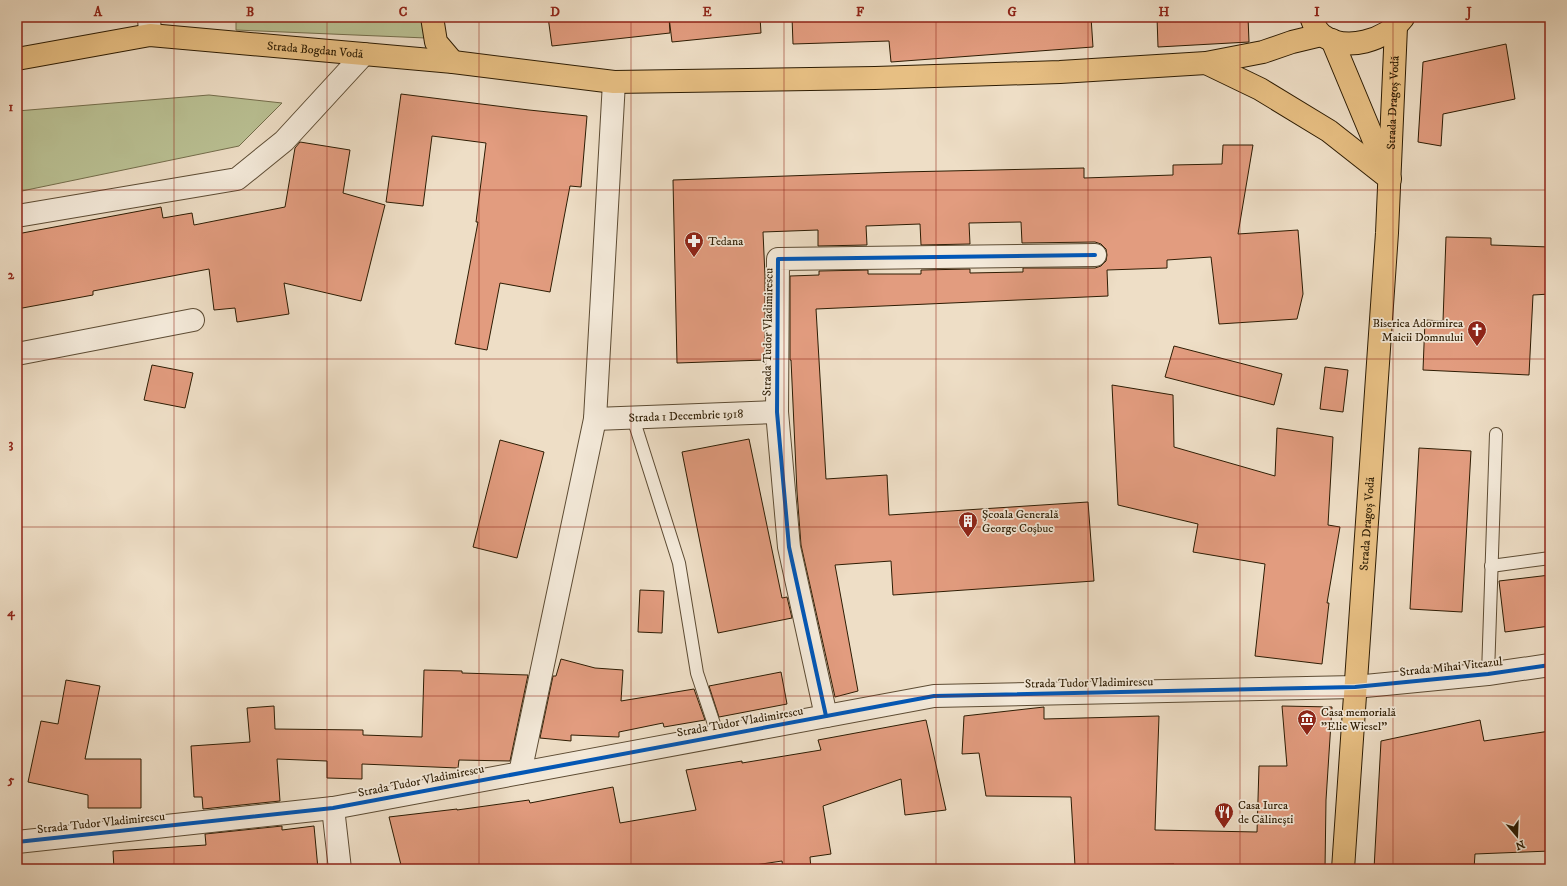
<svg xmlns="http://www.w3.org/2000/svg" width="1567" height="886" font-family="'IM FELL DW Pica',serif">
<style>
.green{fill:#bac194;stroke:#746e4c}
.building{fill:#e29c7f;stroke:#2d1c03}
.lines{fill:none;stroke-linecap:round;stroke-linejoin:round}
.service-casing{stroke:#5d4c34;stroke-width:14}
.minor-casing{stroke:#5d4c34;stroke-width:24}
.primary-casing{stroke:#2d1c03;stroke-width:24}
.service{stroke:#f4eada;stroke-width:12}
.minor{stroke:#f4eada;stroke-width:22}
.primary{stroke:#e7bf83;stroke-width:22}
.cycleway-casing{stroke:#f4eada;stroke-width:6}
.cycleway{stroke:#0057b8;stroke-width:4}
.grid{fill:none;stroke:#8f2418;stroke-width:1;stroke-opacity:0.55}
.labels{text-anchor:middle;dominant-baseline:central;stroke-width:3.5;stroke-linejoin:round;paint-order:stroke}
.street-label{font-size:12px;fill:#2d1c03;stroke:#f4eada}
.poi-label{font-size:12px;fill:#2d1c03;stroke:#f4eada;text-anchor:start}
.neatline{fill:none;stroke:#8f2418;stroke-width:1.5}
.grid-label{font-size:13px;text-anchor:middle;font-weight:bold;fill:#8f2418}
</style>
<rect width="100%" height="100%" fill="#eedec6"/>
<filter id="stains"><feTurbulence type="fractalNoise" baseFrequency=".005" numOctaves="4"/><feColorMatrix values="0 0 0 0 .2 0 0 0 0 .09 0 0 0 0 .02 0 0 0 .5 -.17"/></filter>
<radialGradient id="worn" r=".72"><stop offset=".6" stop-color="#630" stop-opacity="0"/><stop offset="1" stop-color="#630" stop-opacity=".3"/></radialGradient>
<!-- green -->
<g class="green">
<path d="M236 17H425L426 38 236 30Z"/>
<path d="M209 95 282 103 239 146 17 192V111Z"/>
</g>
<!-- building -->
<g class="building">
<path d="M548 17H669L670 33 552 46Z"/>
<path d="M669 17H760L761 33 672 42Z"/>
<path d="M792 17H1091L1093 47 891 62 889 41 793 44Z"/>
<path d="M1157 17H1248L1249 42 1158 47Z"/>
<path d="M1506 44 1515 99 1443 114 1441 146 1418 142 1423 62Z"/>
<path d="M401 94 529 110 587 116 581 187 570 186 550 292 500 283 487 350 455 344 478 222H476L486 143 432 136 423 206 386 202Z"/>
<path d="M300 142 350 150 343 193 385 205 361 301 284 283 289 314 237 322 235 308 214 310 209 269 93 291V295L17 309V234L161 207 163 218 192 213 194 225 285 207 295 148Z"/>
<path d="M1223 145H1253L1238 234 1298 230 1303 294 1297 319 1219 324 1211 257 1167 260V268L1107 270 1108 296 816 309 826 479 887 475 889 515 1088 502 1094 581 893 595 891 561 835 565 858 691 835 697 801 545 797 492 791 360H790V276L819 275V271L868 270V274H921V270L970 269V273L1023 272V268H1095L1101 266 1106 261 1107 255 1106 249 1101 244 1095 242 1022 243 1021 222 969 223 970 244 921 245 920 224 866 226 867 245 818 246V230L763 232 765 276V360L677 363 673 180 901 172 1084 168V178L1173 175V165L1222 164Z"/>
<path d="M1446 237 1491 238V245L1550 247V294L1533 295 1529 375 1423 370 1425 320 1443 321Z"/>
<path d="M1174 346 1282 374 1274 405 1165 377Z"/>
<path d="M152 365 193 373 185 408 144 400Z"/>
<path d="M1325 367 1348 370 1343 412 1320 409Z"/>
<path d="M1112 385 1173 395 1174 447 1275 476 1277 428 1333 437 1328 525 1340 527 1327 603H1329L1322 664 1255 656 1265 564 1193 552 1198 524 1118 505Z"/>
<path d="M749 439 782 598 787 597 792 618 718 633 682 452Z"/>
<path d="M500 440 544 452 517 558 473 547Z"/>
<path d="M1419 448 1471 451 1462 612 1410 609Z"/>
<path d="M1550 575V626L1505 632 1499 581Z"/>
<path d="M640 590 664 591 662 633 638 632Z"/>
<path d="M561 659 595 668 623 670 621 701 694 689 705 720 664 727 663 723 619 732V737L571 735V741L540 738 553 676H556Z"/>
<path d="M424 670 462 671V673L528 675 510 761 459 760 458 768 362 764V779L327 778V761L277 759 280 801 203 809 202 797H194L191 746 250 742 247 708 274 706 275 729 363 730V735L422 737Z"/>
<path d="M781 672 787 704 719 717 709 686Z"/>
<path d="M66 680 100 686 85 759H141V808H88V795L28 782 41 721 58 724Z"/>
<path d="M1282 706 1332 707 1326 800 1325 869H1174V864L1075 866 1071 797 986 796 979 753 962 754 964 716 1044 707V719L1159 716 1155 830 1257 832 1259 766H1287Z"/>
<path d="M926 720 946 810 905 815 901 779 823 806 831 854 810 857 811 869H783L782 861 728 869H402L389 817 457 809V810L529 800 530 803 613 787 620 823 696 810 686 770 742 761V763L821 750 818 740Z"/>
<path d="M1480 720 1484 741 1550 731V851L1475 854 1474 869H1374L1381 741Z"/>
<path d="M282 826V830L314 826 318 869H114L113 851 206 845 205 834Z"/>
</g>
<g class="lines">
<!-- service casing -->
<g class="service-casing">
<g id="service">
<path d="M633 418 679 563 697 673 718 736"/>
<path d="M1491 566 1550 558"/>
<path d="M1488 674 1496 434"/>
</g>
</g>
<!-- minor casing -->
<g class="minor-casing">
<g id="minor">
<path d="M149 17 150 35"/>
<path d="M17 216 237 179 284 141 364 54"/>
<path d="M17 354 193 320"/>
<path id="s1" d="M595 419 777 412"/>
<path d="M826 716 789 547 777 412 778 259 1095 255"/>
<path d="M520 773 595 419 614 82"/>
<path d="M333 808 340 869"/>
<path d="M17 842 333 808 934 696 1355 687 1488 674 1550 665"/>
</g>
</g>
<!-- primary casing -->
<g class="primary-casing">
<g id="primary">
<path d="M432 17 436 42 453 62"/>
<path d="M1311 17C1313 23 1317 31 1322 35 1346 53 1386 40 1403 18"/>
<path d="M1332 40 1387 172"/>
<path id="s2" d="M17 59 150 35 453 62 614 82 875 78 1060 72 1206 63 1263 52 1292 42 1321 35"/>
<path d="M1206 63 1260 89 1329 131 1390 179"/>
<path id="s3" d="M1343 869 1387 233 1396 27"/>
</g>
</g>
<!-- service -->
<use href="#service" class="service"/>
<!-- minor -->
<use href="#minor" class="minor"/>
<!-- primary -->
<use href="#primary" class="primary"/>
<!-- cycleway casing -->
<g class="cycleway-casing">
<g id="cycleway">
<path d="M826 716 789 547 777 412 778 259 1095 255"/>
<path d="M17 842 333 808 934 696 1355 687 1488 674 1550 665"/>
</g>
</g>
<!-- cycleway -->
<use href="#cycleway" class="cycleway"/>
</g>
<!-- grid -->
<path class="grid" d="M174 17V869M327 17V869M479 17V869M631 17V869M784 17V869M936 17V869M1088 17V869M1240 17V869M1393 17V869M17 190H1550M17 359H1550M17 527H1550M17 696H1550"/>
<!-- icons -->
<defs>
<g id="pharmacy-pin" transform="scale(1)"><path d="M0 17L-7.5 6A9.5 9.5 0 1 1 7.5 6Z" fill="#8f2418" stroke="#f4eada"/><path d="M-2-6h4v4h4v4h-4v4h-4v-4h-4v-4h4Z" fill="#fff"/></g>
<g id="church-pin" transform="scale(1)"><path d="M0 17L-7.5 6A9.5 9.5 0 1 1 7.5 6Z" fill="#8f2418" stroke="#f4eada"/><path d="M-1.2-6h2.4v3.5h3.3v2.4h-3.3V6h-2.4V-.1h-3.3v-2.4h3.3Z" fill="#fff"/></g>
<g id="building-pin" transform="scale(1)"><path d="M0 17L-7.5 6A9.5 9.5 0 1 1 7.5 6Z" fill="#8f2418" stroke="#f4eada"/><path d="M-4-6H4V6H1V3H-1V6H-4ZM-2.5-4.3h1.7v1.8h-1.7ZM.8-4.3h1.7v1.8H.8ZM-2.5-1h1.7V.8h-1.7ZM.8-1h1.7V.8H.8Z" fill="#fff"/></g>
<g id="museum-pin" transform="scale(1)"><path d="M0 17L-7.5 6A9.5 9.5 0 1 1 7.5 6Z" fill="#8f2418" stroke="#f4eada"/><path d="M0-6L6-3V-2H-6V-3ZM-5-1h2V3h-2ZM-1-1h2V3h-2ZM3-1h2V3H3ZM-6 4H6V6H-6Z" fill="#fff"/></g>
<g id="restaurant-pin" transform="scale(1)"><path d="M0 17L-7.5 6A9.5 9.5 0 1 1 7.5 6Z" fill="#8f2418" stroke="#f4eada"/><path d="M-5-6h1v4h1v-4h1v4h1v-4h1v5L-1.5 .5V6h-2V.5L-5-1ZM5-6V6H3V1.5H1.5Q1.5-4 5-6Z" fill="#fff"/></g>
</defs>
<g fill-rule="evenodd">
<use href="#pharmacy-pin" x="694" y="241"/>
<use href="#church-pin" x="1477" y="330"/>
<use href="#building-pin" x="968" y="521"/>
<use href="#museum-pin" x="1307" y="719"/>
<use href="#restaurant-pin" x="1224" y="812"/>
</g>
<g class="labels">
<!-- street labels -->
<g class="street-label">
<text stroke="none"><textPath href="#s2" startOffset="301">Strada Bogdan Vodă</textPath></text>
<text stroke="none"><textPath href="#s3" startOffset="768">Strada Dragoș Vodă</textPath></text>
<text transform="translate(768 332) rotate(-89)">Strada Tudor Vladimirescu</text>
<text stroke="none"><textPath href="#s1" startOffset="91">Strada 1 Decembrie 1918</textPath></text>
<text stroke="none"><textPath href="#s3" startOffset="346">Strada Dragoș Vodă</textPath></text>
<text transform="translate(1451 667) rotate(-6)">Strada Mihai Viteazul</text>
<text transform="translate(1089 683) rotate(-1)">Strada Tudor Vladimirescu</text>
<text transform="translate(740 722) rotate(-10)">Strada Tudor Vladimirescu</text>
<text transform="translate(421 781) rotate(-11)">Strada Tudor Vladimirescu</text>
<text transform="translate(101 823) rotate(-6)">Strada Tudor Vladimirescu</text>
</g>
<!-- poi labels -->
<g class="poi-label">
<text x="708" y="241">Tedana</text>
<text x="1463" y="323" text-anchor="end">Biserica Adormirea<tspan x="1463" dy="14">Maicii Domnului</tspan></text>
<text x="982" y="514">Școala Generală<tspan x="982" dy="14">George Coșbuc</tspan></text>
<text x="1321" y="712">Casa memorială<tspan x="1321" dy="14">"Elie Wiesel"</tspan></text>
<text x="1238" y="805">Casa Iurca<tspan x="1238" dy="14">de Călinești</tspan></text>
</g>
</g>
<!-- margin -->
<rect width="1567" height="886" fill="none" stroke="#eedec6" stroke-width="44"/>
<!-- north arrow -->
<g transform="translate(1517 836) rotate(161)" stroke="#f4eada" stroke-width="3" paint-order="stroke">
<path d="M0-3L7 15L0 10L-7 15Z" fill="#2d1c03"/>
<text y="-6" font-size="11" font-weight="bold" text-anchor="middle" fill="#2d1c03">N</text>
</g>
<rect x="22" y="22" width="1523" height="842" class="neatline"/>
<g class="grid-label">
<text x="98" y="16">A</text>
<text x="250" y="16">B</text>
<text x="403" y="16">C</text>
<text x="555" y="16">D</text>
<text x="707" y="16">E</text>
<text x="860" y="16">F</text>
<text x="1012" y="16">G</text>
<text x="1164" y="16">H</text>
<text x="1317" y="16">I</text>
<text x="1469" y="16">J</text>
<text x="11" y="111">1</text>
<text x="11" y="279">2</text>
<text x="11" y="448">3</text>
<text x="11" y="616">4</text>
<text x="11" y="784">5</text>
</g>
<rect width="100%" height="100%" filter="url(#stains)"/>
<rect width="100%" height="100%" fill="url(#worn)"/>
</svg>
